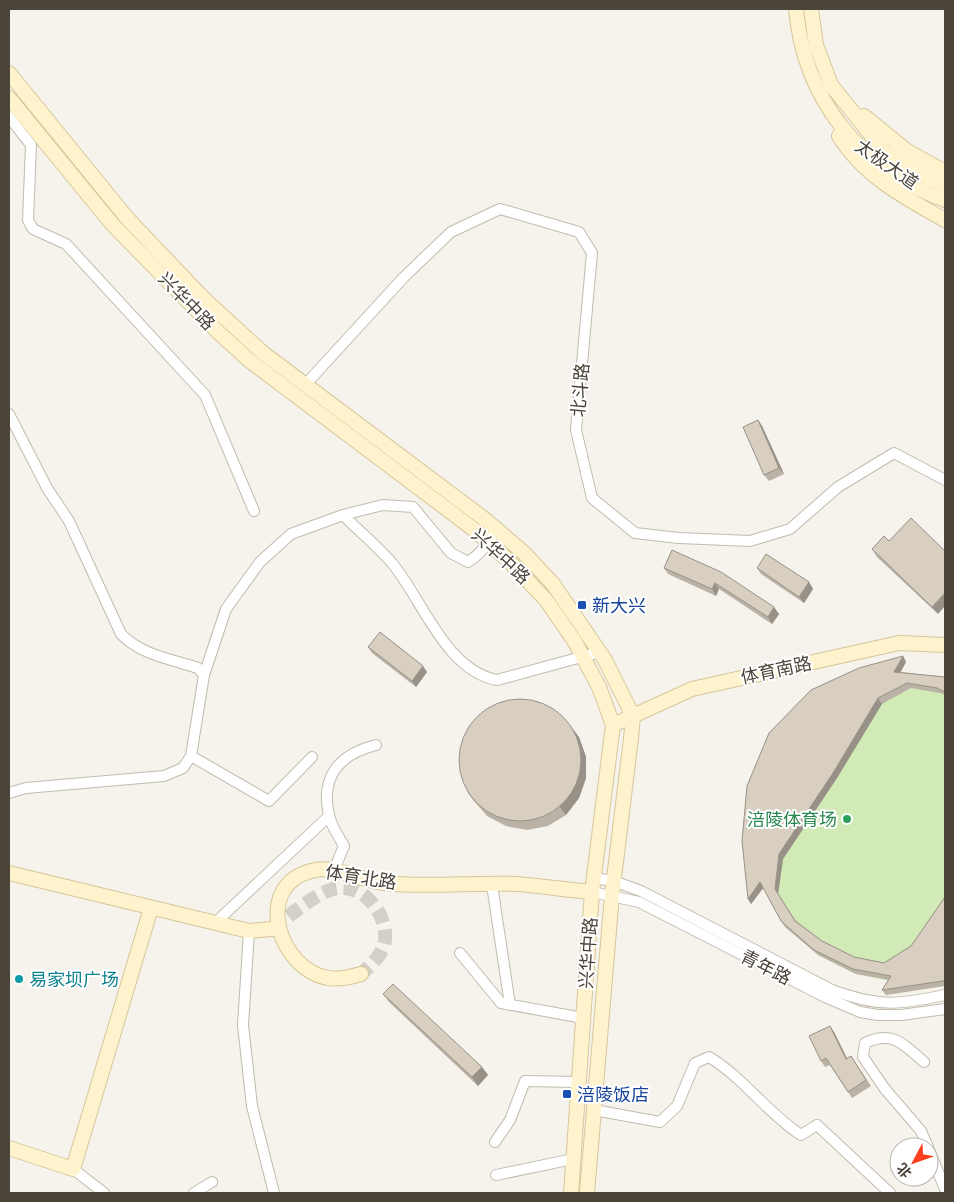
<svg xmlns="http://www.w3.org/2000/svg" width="954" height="1202" font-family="'Titillium Web','Noto Sans SC',sans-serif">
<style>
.green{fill:#d2eab5}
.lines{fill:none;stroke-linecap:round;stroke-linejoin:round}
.secondary-tunnel{stroke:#d4d0c8;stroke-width:14;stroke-dasharray:14 7;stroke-linecap:butt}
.street-casing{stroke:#c2bbae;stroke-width:12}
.secondary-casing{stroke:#d6c79b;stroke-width:16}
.street{stroke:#fff;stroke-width:10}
.secondary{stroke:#fff3cd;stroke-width:14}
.wall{fill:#bab2a6}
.shaded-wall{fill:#979187}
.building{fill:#d8cfc1;stroke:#979187}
.transit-dot{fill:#1a4fb4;stroke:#fff;stroke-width:2}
.leisure-dot{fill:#2e9e5b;stroke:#fff;stroke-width:2}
.culture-dot{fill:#0f9aa8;stroke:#fff;stroke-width:2}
.labels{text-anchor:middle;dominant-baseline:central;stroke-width:4;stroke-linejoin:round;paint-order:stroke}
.street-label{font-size:18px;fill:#4b4439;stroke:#fff}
.transit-label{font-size:18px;fill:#164399;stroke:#fff;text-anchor:start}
.leisure-label{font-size:18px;fill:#27864d;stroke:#fff;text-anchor:end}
.culture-label{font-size:18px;fill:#0d838f;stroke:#fff;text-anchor:start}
</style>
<rect width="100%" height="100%" fill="#f6f3ec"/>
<!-- green -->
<path class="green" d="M898 677 945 682V986L886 995 894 982 856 974 818 955 763 887 751 904 745 846Z"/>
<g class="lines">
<!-- secondary-tunnel -->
<path class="secondary-tunnel" d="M272 929C288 917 318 891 337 888 363 884 388 914 385 940 383 955 371 965 361 974"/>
<!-- street casing -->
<g class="street-casing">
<g id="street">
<path d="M9 117 31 145 28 220 33 229 66 244 205 395 254 511"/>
<path d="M305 385 404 277 451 232 500 209 579 232 592 253 576 430 592 498 635 533 679 538 750 541 790 529 838 487 894 453 945 480"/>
<path d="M9 414 47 488 69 521 121 634C141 655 171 659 198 668L204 675 191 756 183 768 164 776 26 788 9 793"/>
<path d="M343 515C359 531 377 546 392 563 422 599 446 671 497 680L600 652"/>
<path d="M204 675 226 609 260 562 291 534 343 515 383 505 413 507 451 553 468 562C484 552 486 543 497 529"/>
<path d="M191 756 269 801 312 757"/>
<path d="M334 870 344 846C339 837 331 826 329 815 320 776 340 754 376 745"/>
<path d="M594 878 613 881 641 891 832 990C878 1007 898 1005 945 995"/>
<path d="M492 885 510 1005"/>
<path d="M592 892 639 902 825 997 860 1012 878 1015H901L945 1009"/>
<path d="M215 923 329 816"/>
<path d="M249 931 243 1025 252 1106 274 1193"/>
<path d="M460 953 501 1003 583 1018"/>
<path d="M924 1062C903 1044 893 1030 865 1043L863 1057 885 1089 921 1131 928 1147"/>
<path d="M594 1110 660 1122 677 1106 695 1063 709 1057C744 1078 767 1113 801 1135L817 1125 890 1193"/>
<path d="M495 1142 510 1120 525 1081 578 1082"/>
<path d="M929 1150 945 1189"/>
<path d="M73 1169 104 1193"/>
<path d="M496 1175 573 1159"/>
<path d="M194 1193 212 1182"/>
</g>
</g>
<!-- secondary casing -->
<g class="secondary-casing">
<g id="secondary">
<path d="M796 9C804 99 860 169 945 200"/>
<path d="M811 9 816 45 831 85 884 151 927 177 945 185"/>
<path d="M9 73 127 218 204 299 263 353 487 521 524 553 553 584 605 660 633 716 631 738 612 895 587 1193"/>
<path d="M9 98 112 224 218 332 250 361 476 531 509 561 546 600 575 642 599 687 613 725 592 892 571 1193"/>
<path d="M864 116 907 151 945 172"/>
<path d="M839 136C864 176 905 198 945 220"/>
<path d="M613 725 692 689 899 643 945 645"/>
<path d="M9 873 249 931 272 929"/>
<path d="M361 974C351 977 339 980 328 978 278 969 253 886 311 871 336 864 360 881 384 883 428 888 473 882 517 884 542 886 567 890 592 892"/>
<path d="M9 1148 73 1169 151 908"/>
</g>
</g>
<!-- street -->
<use href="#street" class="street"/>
<!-- secondary -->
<use href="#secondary" class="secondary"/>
</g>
<!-- wall -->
<g class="wall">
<path d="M758 420 762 426 784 474 769 481 764 475Z"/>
<path d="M884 536 938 614 877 557 872 549Z"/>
<path d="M672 550 779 614 772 624 719 589 716 596 668 574 664 568Z"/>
<path d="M757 568 809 582 813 589 804 603 761 574Z"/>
<path d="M368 647 427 672 416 687 372 653Z"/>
<path d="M903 656 906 662 900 672 945 677V695L940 693 911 688 882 704 837 778 783 859 778 894 796 921 822 941 854 957 884 963 911 946 945 897V986L886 995 882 990 889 980 856 974 818 955 785 927 781 921 763 888 751 904 748 899Z"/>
<path d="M579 737 586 757V778L579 798 566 815 548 826 527 830 506 826 487 816 474 801 468 793Z"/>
<path d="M383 994 482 1067 488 1075 478 1086 389 1002Z"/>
<path d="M834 1032 847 1058 851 1056 871 1086 852 1098 830 1065 825 1067 821 1061Z"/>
</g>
<!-- shaded-wall -->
<g class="shaded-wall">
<path d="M758 420 762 426 784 474 779 468Z"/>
<path d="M809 582 813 589 804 603 799 597Z"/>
<path d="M715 583 719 589 716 596 712 589Z"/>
<path d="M945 593V606L938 614 932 607Z"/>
<path d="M774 607 779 614 772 624 768 617Z"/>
<path d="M903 656 906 662 898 677 894 672Z"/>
<path d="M423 666 427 672 416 687 412 681Z"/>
<path d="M878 698 882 704 837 778 783 859 778 894 775 889 779 854Z"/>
<path d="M573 729 579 737 586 757V778L579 798 566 815 560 807Z"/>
<path d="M760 882 764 887 751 904 748 899Z"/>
<path d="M830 1026 834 1032 850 1065 846 1059Z"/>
<path d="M482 1067 488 1075 478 1086 472 1077Z"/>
</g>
<!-- building -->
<g class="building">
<path d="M758 420 779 468 764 475 743 427Z"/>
<path d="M911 518 945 551V593L932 607 872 549 884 536 889 541Z"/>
<path d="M672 550 721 572 774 607 768 617 715 583 712 589 664 568Z"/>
<path d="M766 554 809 582 799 597 757 568Z"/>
<path d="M380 632 423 666 412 681 368 647Z"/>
<path d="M903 656 894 672 945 677V692L937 688 907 683 878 698 833 773 779 854 775 889 795 921 822 941 854 957 884 963 911 946 945 897V980L943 981 882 990 891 976 853 969 814 950 781 921 760 882 748 899 742 841 747 786 769 733 811 690 859 668Z"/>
<circle cx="520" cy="760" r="61"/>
<path d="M393 984 482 1067 472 1077 383 994Z"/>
<path d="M830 1026 846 1059 851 1056 866 1080 848 1092 826 1058 821 1061 809 1036Z"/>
</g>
<!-- markers -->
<g class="transit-dot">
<rect x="577" y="600" width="10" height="10" rx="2.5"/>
<rect x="562" y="1089" width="10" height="10" rx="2.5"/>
</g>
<circle class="leisure-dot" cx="847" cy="819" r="5"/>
<circle class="culture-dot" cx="19" cy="979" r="5"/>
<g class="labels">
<!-- street labels -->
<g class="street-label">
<text transform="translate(887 164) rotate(35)">太极大道</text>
<text transform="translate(187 301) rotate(46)">兴华中路</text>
<text transform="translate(580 390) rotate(-85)">北斗路</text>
<text transform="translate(501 556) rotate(43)">兴华中路</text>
<text transform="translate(776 670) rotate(-12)">体育南路</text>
<text transform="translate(361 877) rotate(9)">体育北路</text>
<text transform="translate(588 953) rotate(-86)">兴华中路</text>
<text transform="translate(766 967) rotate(27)">青年路</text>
</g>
<!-- transit labels -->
<g class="transit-label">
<text x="592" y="605">新大兴</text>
<text x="577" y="1094">涪陵饭店</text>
</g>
<!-- leisure labels -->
<g class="leisure-label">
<text x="837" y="819">涪陵体育场</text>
</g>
<!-- culture labels -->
<g class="culture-label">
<text x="29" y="979">易家坝广场</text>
</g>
</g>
<!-- border -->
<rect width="954" height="1202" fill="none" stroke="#4b4439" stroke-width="20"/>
<!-- north arrow -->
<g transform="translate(914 1162) rotate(229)"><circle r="24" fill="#ffffff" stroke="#b7b4b0"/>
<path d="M0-4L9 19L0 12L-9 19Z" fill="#fc3f1d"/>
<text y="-8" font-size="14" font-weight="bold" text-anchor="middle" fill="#4b4439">北</text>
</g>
</svg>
